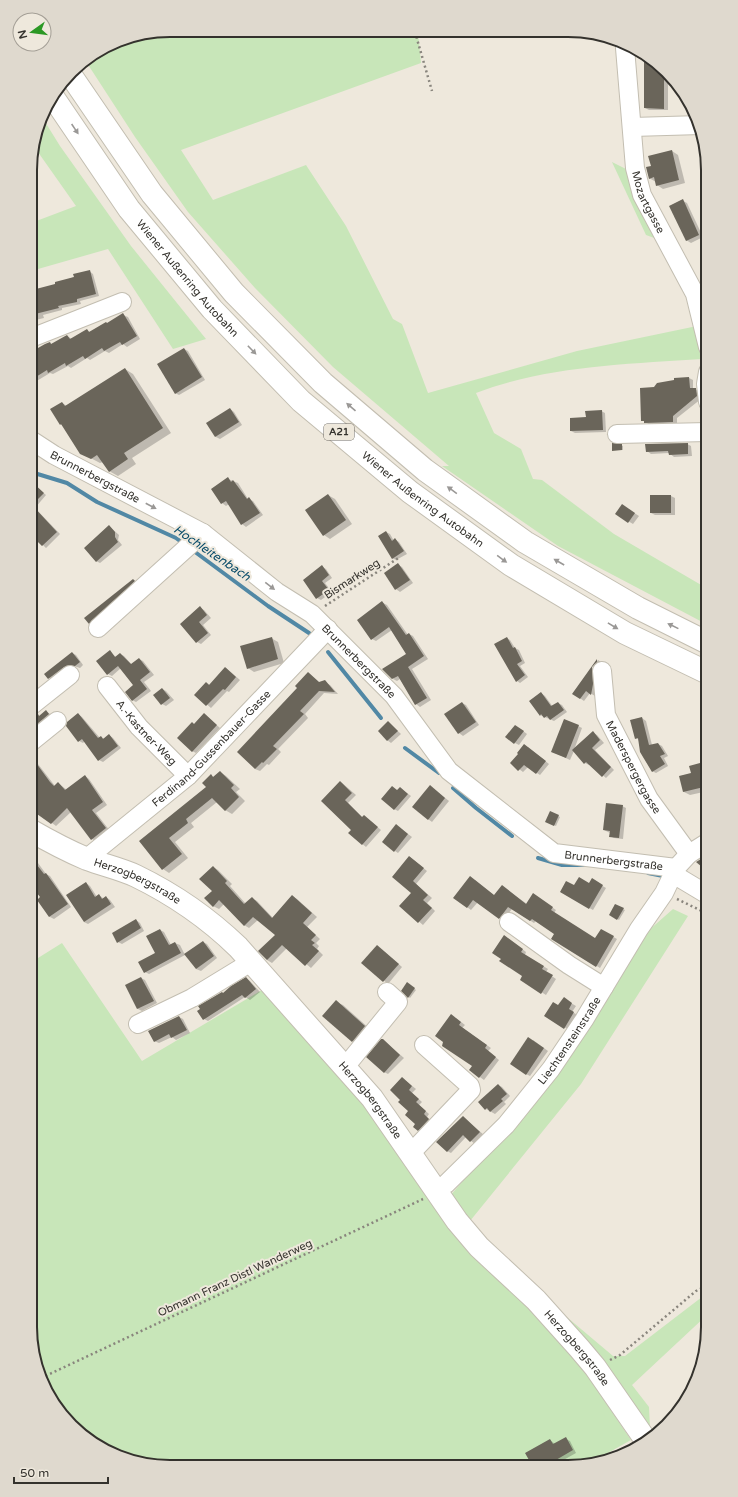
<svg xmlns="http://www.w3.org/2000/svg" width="738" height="1497" font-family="'Varela Round',sans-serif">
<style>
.green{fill:#c8e6b9}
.shadow{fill:#0003}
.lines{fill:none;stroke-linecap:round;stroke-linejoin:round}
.stream{stroke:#5188a5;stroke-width:4}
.building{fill:#6a655a}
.minor-casing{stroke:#c3beb1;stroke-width:20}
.major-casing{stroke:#c3beb1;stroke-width:24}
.highway-casing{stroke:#c3beb1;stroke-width:24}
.path{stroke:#89857d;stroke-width:2.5;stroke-dasharray:2 3;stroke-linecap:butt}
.minor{stroke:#fff;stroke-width:18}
.major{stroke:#fff;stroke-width:22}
.highway{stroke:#fff;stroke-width:22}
.oneway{fill:#9a9896}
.labels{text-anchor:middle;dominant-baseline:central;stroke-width:4;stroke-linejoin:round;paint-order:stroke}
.shield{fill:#eee8dc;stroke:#6c6962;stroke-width:1}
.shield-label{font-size:10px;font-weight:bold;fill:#34322d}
.street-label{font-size:11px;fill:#34322d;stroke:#eee8dc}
.water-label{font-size:12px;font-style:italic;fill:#074b69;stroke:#eee8dc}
.rim{fill:none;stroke:#34322d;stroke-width:2}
</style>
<rect width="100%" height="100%" fill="#eee8dc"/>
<!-- green -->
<g class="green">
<path d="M170 30 418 32 421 63 181 150 213 200 306 165 346 226 393 319 402 324 428 393 577 351 697 326 702 359C626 364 547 366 476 393L494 433 521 449 533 479 542 480 614 534 708 589V625L558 546 442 466H449L333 367 255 288 188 212 135 137 85 60 117 41Z"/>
<path d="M42 117 60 146 131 246 206 339 173 349 108 249 31 271V223L76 206 33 145Z"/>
<path d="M612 162 626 169 633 189 657 239 646 235Z"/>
<path d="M673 909 688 916 581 1084 470 1221 449 1197 565 1064 648 931Z"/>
<path d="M62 943 142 1061 262 990 367 1104 535 1309 586 1373 631 1440 590 1463 568 1467 151 1466 108 1453 78 1432 37 1372 30 1327V963Z"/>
<path d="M708 1289V1314L632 1385 649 1407 650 1428 562 1313 613 1356H625L702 1297Z"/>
</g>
<!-- shadow -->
<g class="shadow">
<path d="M645 57 661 65 668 77V110H649L645 108Z"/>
<path d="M705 150 708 170V174L705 173 699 152Z"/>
<path d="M672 151 678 155 685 183 663 189 657 185 656 182 649 178 652 167Z"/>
<path d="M683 201 687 203 703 237 691 243 686 240Z"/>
<path d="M89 271 93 274 99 296 80 301 81 304 62 308V310L43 315 44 318 31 321V294Z"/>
<path d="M123 315 128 317 140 339 127 347 123 344 109 353 105 351 90 360 87 358 71 368 68 366 53 374 50 373 35 382 31 381V350L34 352 50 343 52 345 67 336 72 339 87 330 90 332 108 324Z"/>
<path d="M184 349 188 351 205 380 179 395 175 393Z"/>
<path d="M125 369 133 374 171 433 132 458 136 464 118 476 109 471 103 462 100 463 81 453 64 426 60 424 62 403 67 406Z"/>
<path d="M689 378 693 380V389L700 391 701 399 677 418V424L650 425 642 420 654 388Z"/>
<path d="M230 409 234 412 242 425 220 439 216 437 207 423Z"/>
<path d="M601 411 605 413 606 432 575 433 571 431 587 418Z"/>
<path d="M687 444 691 446 692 456 674 457 669 453 651 454 647 451Z"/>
<path d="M621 445 623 446V450H613Z"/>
<path d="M228 479 238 483 248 499 253 501 263 515 246 527 242 524 229 504 226 506 222 503Z"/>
<path d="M34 485 46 495 35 508 60 534 46 548 31 533V488Z"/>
<path d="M328 495 335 499 352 524 330 539 324 535Z"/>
<path d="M671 496 675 498V515H655L651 513Z"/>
<path d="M622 505 639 516 633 524 616 514Z"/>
<path d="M109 526 119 535 118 540 122 545 100 563 96 561Z"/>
<path d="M386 532 390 534 394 541 396 540 399 542 407 554 396 560 392 558Z"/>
<path d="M398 565 402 567 413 583 400 592 396 589Z"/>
<path d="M322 567 326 569 332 578 325 583 332 592 321 600 317 598Z"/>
<path d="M133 580 137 582 93 625 89 623Z"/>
<path d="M383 603 387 605 408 635 409 634 413 636 428 659 412 669 431 700 420 707 416 704 400 679 397 681 393 679 408 654 392 630 376 641 372 639Z"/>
<path d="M200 608 204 610 211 618 203 625 211 635 201 644 197 642Z"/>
<path d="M271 638 278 642 284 663 254 672 248 668Z"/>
<path d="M507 638 510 640 515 648 519 650 525 663 520 666 528 677 520 683 517 681Z"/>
<path d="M110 652 116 657 120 654 124 656 132 665 139 659 143 661 154 675 144 682 151 691 136 702 132 700 134 686 121 668 112 676 108 674Z"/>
<path d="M72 653 76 655 83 665 80 668 74 666 68 668 53 681 49 678Z"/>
<path d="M598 660 601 662 595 696 590 693 584 701 574 694Z"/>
<path d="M226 668 240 680 229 692 227 691 211 708 196 695 207 683 210 685Z"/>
<path d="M308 673 320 683 324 682 330 685 338 694 324 693 305 714 308 718 278 749 281 752 269 765 267 764 260 771 255 769Z"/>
<path d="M162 689 166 691 174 700 166 706 162 704Z"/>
<path d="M541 693 545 696 553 707 558 703 562 705 567 712 554 721 540 715Z"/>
<path d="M462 703 466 705 479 725 463 736 459 733Z"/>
<path d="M47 712 53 716 31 734V717L38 715 40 717Z"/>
<path d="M78 714 82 717 100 738 101 737 105 739 109 735 113 738 121 748 103 762 99 760 85 741 83 743 79 741Z"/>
<path d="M204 714 220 728 196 753 192 751 194 725Z"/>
<path d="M642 718 646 721 652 745 658 744 662 746 668 756 664 758 668 766 656 773 652 771 638 739 636 738Z"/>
<path d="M388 722 401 734 391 743 387 740Z"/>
<path d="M578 726 582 728 574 750 593 733 597 735 604 743 595 750 614 770 606 778 590 764 589 765 585 763 574 751 570 760 553 752Z"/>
<path d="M519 728 527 734 519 745 515 743Z"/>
<path d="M528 747 549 764 540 775 528 767 523 772 511 763Z"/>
<path d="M31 755 55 786 58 783 67 790 85 776 89 779 107 805 96 813 110 831 97 842 92 839 71 812 56 826 52 823 31 794Z"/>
<path d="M700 764 708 767V791L690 795 684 792 681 777 692 774Z"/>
<path d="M220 772 226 776 240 789 236 792 245 801 232 814 225 810 217 802 191 823 194 827 175 842 188 858 169 873 163 869 141 841 208 787 211 776 214 777Z"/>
<path d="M341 782 356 795 348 803 363 818 368 819 381 830 366 847 349 833 352 830Z"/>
<path d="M400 788 411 796 398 811 394 809 398 791Z"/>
<path d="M434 789 449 801 432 822 428 819Z"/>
<path d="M622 806 626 808 623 839 614 838 610 836V833L604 830Z"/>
<path d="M551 812 560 817 556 826 547 822Z"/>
<path d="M400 828 412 837 398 853 395 851Z"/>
<path d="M410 857 427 871 416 884 432 898 427 903 435 911 423 925 401 906 412 893Z"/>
<path d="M34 861 38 863 46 874 50 876 71 907 54 919 50 917 38 900 42 898Z"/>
<path d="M213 867 218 870 232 884 230 886 246 904 252 898 257 901 273 918 292 896 297 899 317 917 307 927 320 939 316 943 319 946 317 949 323 955 311 968 287 948 272 963 267 960 276 935 258 920 249 928 244 925 224 904 219 909 213 906Z"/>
<path d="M475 880 495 896 506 889 527 904 537 897 556 910 554 913 596 940 601 930 617 939 600 968 553 939 556 934 536 921 534 923 512 909 503 920 478 902 471 910 467 907Z"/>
<path d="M592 880 606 888 593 910 561 892 575 887 590 885Z"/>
<path d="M86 883 90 886 97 897 99 895 104 899 106 897 110 900 115 907 88 924 84 922Z"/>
<path d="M615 905 625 910 619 920 610 914Z"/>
<path d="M136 920 140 923 144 931 122 944 118 942Z"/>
<path d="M160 930 164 932 171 945 175 943 180 945 185 955 149 974 145 972 156 953Z"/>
<path d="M508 938 526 952 525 955 548 969 546 972 556 979 546 995 522 980 524 976Z"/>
<path d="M203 942 207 944 217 958 201 971 196 969Z"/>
<path d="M381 949 402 967 388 984 363 963Z"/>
<path d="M141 978 145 980 157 1003 142 1011 138 1009 126 986Z"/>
<path d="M246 978 250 981 260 992 250 1000 245 997 208 1021 204 1019 224 994Z"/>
<path d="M408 984 416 990 410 998 402 991Z"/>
<path d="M564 999 576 1006 572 1012 578 1015 569 1030 546 1016 559 1007Z"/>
<path d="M336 1002 343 1005 371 1030 359 1045 353 1041Z"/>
<path d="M179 1017 183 1019 190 1033 176 1040 172 1037 159 1043 154 1041Z"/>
<path d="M456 1018 465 1025 462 1028 491 1048 488 1051 499 1060 484 1080 470 1070 473 1066Z"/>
<path d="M383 1040 404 1058 388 1074 384 1072Z"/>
<path d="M533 1040 548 1051 530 1076 526 1074Z"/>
<path d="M406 1081 416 1089 412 1093 422 1102 419 1105 429 1114 427 1117 432 1122 422 1132 418 1130 417 1123 402 1100Z"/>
<path d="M498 1085 502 1087 510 1096 504 1102 506 1104 495 1114 486 1109Z"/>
<path d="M463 1117 484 1135 475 1144 466 1137 451 1153 447 1151Z"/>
<path d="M566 1439 570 1441 576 1453 551 1467H534L550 1440 555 1444Z"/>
</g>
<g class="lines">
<!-- stream -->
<g class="stream">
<path d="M31 472 67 483 97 502 176 538 184 544"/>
<path d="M191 549 268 606 309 633"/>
<path d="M328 652 381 718"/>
<path d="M405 748 439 773"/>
<path d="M453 788 476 808 512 836"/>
<path d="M538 858 562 865H584"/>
<path d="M648 873 663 876 666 878"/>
</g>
</g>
<!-- building -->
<g class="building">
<path d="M644 57 661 65 664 70V109L644 108Z"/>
<path d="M672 150 679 180 656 186 654 177 649 179 646 167 651 166 648 156Z"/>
<path d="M683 199 699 235 686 241 669 206Z"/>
<path d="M90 270 96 294 77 299V302L58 306 59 308 31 315V293L37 291 36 289 55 284V282L74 277 73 274Z"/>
<path d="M123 313 137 336 122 345 120 342 104 351 102 348 85 359 83 356 66 366 65 363 48 373 47 370 31 380V352L45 344 50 342 51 344 67 335 70 339 87 329 89 332 106 322 107 323Z"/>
<path d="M184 348 202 377 175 394 157 364Z"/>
<path d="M125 368 163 428 124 453 128 459 109 472 97 455 91 459 80 454 61 424 60 425 50 409 62 402 65 406Z"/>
<path d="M689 377 690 388H696L697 396 673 416V422L644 423V421H641L640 388 654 387 657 383 674 380V378Z"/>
<path d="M230 408 239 422 215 437 206 423Z"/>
<path d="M602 410 603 430 570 431V418L586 417 585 411Z"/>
<path d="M612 443 622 444V450L612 451Z"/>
<path d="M688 443V454L669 455 668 451 646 452 645 444Z"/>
<path d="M228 477 231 482 233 480 247 499 249 497 260 513 241 525 226 501 221 504 211 489Z"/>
<path d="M31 481 44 493 32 505 57 532 42 546 31 535Z"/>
<path d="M328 494 346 520 323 536 305 510Z"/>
<rect x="650" y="495" width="21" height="18"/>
<path d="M622 504 635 513 628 523 615 514Z"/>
<path d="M109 525 115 532V537L118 542 96 562 84 548Z"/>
<path d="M386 531 392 541 395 538 404 551 392 559 378 536Z"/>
<path d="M398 563 410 580 395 590 384 573Z"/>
<path d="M322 565 329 575 322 581 329 590 316 599 303 580Z"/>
<path d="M133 579 135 581 89 624 84 618Z"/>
<path d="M382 601 406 635 409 633 424 656 408 667 427 698 415 705 398 676 392 679 382 669 406 654 389 627 371 640 357 620Z"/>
<path d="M200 606 207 615 199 622 208 633 196 643 180 624Z"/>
<path d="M272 637 278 659 247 669 240 646Z"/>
<path d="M507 637 513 648 515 647 522 661 517 664 525 675 516 682 494 644Z"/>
<path d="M110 650 115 657 120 653 131 664 139 658 150 672 140 680 147 689 132 701 125 692 133 685 118 666 107 675 96 661Z"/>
<path d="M72 652 80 662 75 666 69 665 64 667 48 679 44 674Z"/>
<path d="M597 659V662L592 667 593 684 591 695 586 691 580 699 572 694Z"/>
<path d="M225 667 236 677 225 690 223 689 206 706 194 695 206 682 209 685Z"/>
<path d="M308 672 319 682 325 680 335 692 319 691 300 711 304 714 273 746 277 749 263 763 262 762 255 769 237 752 297 688 295 686Z"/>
<path d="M162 688 170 698 161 705 153 695Z"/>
<path d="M541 692 551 706 558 702 564 710 550 720 547 716 544 718 541 714 540 716 529 701Z"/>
<path d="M462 702 476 722 458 734 444 714Z"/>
<path d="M46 710 49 714 31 729V716L38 714 39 716Z"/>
<path d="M78 713 98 738 101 736 103 739 109 734 118 746 98 761 82 739 78 742 66 726 67 722Z"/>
<path d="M204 713 217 725 192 752 177 738 192 722 194 724Z"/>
<path d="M642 717 649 745 658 743 665 754 660 756 665 764 652 772 640 752 638 738 635 739 630 720Z"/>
<path d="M564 719 579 725 566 758 551 752Z"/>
<path d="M388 721 398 731 387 741 378 731Z"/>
<path d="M515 725 524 731 514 744 505 737Z"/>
<path d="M593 731 600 740 592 748 611 767 602 777 586 762 584 764 572 750Z"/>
<path d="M524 744 546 761 536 774 524 765 518 771 510 763 518 754 517 753Z"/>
<path d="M31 756 50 782 54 786 58 782 65 790 85 775 103 802 92 810 106 828 91 840 67 808 51 824 37 814 31 806Z"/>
<path d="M700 763 701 767 708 766V786L683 792 679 776 691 773 689 766Z"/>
<path d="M220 771 234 785 231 788 239 797 225 811 212 798 186 819 188 823 169 838 182 854 162 870 139 841 206 787 202 783 211 774 213 777Z"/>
<path d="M340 781 352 793 345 800 362 817 364 815 378 827 362 845 348 833 351 830 321 801Z"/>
<path d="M430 785 445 798 428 820 412 807Z"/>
<path d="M392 786 397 790 400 787 408 794 394 810 381 799Z"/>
<path d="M606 803 623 805 619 838 609 837 610 831 603 830Z"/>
<path d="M550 811 559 815 554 826 545 822Z"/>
<path d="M396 824 408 834 394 852 382 842Z"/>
<path d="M30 856 44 874 46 873 68 904 49 917 37 900 40 897 30 884Z"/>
<path d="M409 856 424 868 413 881 428 895 423 900 432 908 418 923 399 906 411 893 392 877Z"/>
<path d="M706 856 708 857V872L696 862Z"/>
<path d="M213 866 227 881 225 883 244 904 252 897 272 918 292 895 312 913 303 923 316 935 311 940 315 943 312 945 319 951 305 966 282 945 267 960 258 951 275 935 253 917 244 926 219 900 213 907 204 898 212 891 199 879Z"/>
<path d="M470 876 494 895 502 885 526 904 533 893 553 907 551 910 595 938 601 929 614 936 596 967 551 939 554 934 532 919 530 921 508 907 499 919 473 900 467 908 453 898Z"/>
<path d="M579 877 589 883 592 878 603 885 589 909 560 892 566 881 574 885Z"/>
<path d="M86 882 95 897 99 894 102 899 106 896 111 904 84 922 66 895Z"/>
<path d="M615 904 624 908 617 920 609 915Z"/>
<path d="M136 919 141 928 117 943 112 933Z"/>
<path d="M160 929 169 945 175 942 181 953 144 973 138 962 155 953 146 936Z"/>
<path d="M504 935 523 949 521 952 544 966 542 969 553 975 541 994 520 980 522 976 499 961 501 959 492 953Z"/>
<path d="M203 941 214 956 196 969 184 954Z"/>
<path d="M377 945 399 964 383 982 361 963Z"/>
<path d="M141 977 154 1001 137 1009 125 985Z"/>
<path d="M246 977 256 989 245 998 242 995 203 1020 197 1011 200 1009 198 1006 222 992 223 993 231 986Z"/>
<path d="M407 982 415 988 408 998 401 991Z"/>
<path d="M564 997 572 1003 569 1009 574 1012 564 1029 544 1016 553 1002 558 1005Z"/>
<path d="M336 1000 365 1026 352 1042 322 1016Z"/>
<path d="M451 1014 461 1022 459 1025 487 1045 485 1048 496 1057 479 1078 469 1070 472 1066 442 1046 443 1042 435 1036Z"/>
<path d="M179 1016 187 1030 171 1038 169 1034 154 1042 148 1031Z"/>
<path d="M528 1037 544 1048 526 1075 510 1064Z"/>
<path d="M381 1039H383L400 1055 384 1073 366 1057Z"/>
<path d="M402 1077 412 1086 409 1090 419 1099 416 1102 426 1111 424 1114 429 1119 418 1131 413 1127 415 1124 405 1115 408 1111 398 1102 400 1100 390 1090Z"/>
<path d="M498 1084 507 1094 501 1099 503 1101 490 1112 487 1108 485 1110 478 1102Z"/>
<path d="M463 1116 480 1132 470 1142 463 1135 447 1152 436 1142Z"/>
<path d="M566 1437 573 1450 544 1467H533L525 1453 550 1439 553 1444Z"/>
</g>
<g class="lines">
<!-- minor casing -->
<g class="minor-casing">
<g id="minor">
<path id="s1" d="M625 48 635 168 642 195 695 294 708 347"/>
<path d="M632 127 701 125"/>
<path d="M31 338 122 302"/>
<path d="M708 402 706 384 708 372"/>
<path d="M617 434 708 432"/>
<path id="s2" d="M31 440 54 455 203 533 277 592 312 614 394 696 449 771 554 853 676 868"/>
<path d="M98 628 203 533"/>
<path id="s3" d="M602 671 606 715 649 799 689 854"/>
<path id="s4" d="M107 686 139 727 188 776"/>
<path d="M31 706 70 675"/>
<path d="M31 742 57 721"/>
<path id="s5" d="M87 858 188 776 328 629"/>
<path d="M673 874 708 895"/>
<path d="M509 922 569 965 604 987"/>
<path d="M138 1024 192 998 251 962"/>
<path d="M345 1067 398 1002 387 992"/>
<path d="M411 1153 471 1090 470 1086 424 1045"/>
<path id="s6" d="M436 1191 446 1184 506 1125 551 1069 584 1020 639 929 664 893 676 868 689 854 708 842"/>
</g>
</g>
<!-- major casing -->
<g class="major-casing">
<g id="major">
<path id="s7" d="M30 830C49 841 68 851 87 859 103 865 121 869 136 876 173 894 209 919 238 947L372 1098 457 1221 479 1247 536 1300 579 1348 595 1367 647 1442"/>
</g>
</g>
<!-- highway casing -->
<g class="highway-casing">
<g id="highway">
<path d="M70 74 152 194 234 293 323 383 425 470 525 542 638 608 708 643"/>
<path id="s8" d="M53 97 129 209 212 309 301 401 410 492 511 565 625 633 708 673"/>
</g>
</g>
<!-- path -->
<g class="path">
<path d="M415 32 432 91"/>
<path d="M325 606 400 557"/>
<path d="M677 899 708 914"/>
<path d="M610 1360 620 1355 696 1291 708 1285"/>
<path d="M41 1378 423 1199"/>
</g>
<!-- minor -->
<use href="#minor" class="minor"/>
<!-- major -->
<use href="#major" class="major"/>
<!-- highway -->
<use href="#highway" class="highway"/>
</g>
<!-- one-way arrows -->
<defs><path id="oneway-solid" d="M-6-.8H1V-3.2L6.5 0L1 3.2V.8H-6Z"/></defs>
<g class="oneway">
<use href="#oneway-solid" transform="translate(75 129) rotate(56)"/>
<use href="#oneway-solid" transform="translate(252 350) rotate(46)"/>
<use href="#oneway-solid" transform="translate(351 407) rotate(-139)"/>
<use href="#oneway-solid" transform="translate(452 490) rotate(-144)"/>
<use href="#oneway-solid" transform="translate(151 506) rotate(28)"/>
<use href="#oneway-solid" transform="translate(502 559) rotate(36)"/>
<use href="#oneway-solid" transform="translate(559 562) rotate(-150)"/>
<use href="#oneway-solid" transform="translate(270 586) rotate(38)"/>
<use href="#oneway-solid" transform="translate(613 626) rotate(31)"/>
<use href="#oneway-solid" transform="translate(673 626) rotate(-154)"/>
</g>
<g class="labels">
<!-- shield labels -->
<rect class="shield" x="324" y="424" width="30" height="16" rx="3"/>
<g class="shield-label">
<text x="339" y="432">A21</text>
</g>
<!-- street labels -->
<g class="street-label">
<text stroke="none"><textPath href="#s1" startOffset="157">Mozartgasse</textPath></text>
<text stroke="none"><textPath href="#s8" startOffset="226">Wiener Außenring Autobahn</textPath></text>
<text stroke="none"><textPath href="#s2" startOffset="74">Brunnerbergstraße</textPath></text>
<text stroke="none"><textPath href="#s8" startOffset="550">Wiener Außenring Autobahn</textPath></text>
<text transform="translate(352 579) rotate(-33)">Bismarkweg</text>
<text stroke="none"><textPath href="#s2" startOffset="398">Brunnerbergstraße</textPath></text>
<text stroke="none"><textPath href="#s4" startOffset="61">A.-Kastner-Weg</textPath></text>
<text stroke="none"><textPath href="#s5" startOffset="166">Ferdinand-Gussenbauer-Gasse</textPath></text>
<text stroke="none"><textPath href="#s3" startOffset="103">Maderspergergasse</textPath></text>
<text stroke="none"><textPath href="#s2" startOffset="734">Brunnerbergstraße</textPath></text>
<text stroke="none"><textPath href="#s7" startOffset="119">Herzogbergstraße</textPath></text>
<text stroke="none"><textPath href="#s6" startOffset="202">Liechtensteinstraße</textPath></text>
<text stroke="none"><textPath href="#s7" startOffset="443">Herzogbergstraße</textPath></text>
<text transform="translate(235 1278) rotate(-25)">Obmann Franz Distl Wanderweg</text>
<text stroke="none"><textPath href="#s7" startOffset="767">Herzogbergstraße</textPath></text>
</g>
<!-- water labels -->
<g class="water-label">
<text transform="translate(212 553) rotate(34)">Hochleitenbach</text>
</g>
</g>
<!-- crop -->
<path d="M0 0H738V1497H0ZM170 37H568A133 133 0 0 1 701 170V1327A133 133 0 0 1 568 1460H170A133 133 0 0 1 37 1327V170A133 133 0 0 1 170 37Z" fill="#dfd9ce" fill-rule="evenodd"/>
<path class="rim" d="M170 37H568A133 133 0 0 1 701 170V1327A133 133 0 0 1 568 1460H170A133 133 0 0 1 37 1327V170A133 133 0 0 1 170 37Z"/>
<!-- north arrow -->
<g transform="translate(32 32) rotate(256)"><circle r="19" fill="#eee8dc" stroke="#a49f96"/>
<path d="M0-3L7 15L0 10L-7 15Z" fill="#2b9824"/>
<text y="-6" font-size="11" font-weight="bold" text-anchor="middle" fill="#34322d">N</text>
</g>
<!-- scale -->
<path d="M14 1477v6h94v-6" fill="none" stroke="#34322d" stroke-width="2"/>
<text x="20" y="1477" font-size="12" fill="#34322d" stroke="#eee8dc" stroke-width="3" paint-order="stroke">50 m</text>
</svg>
